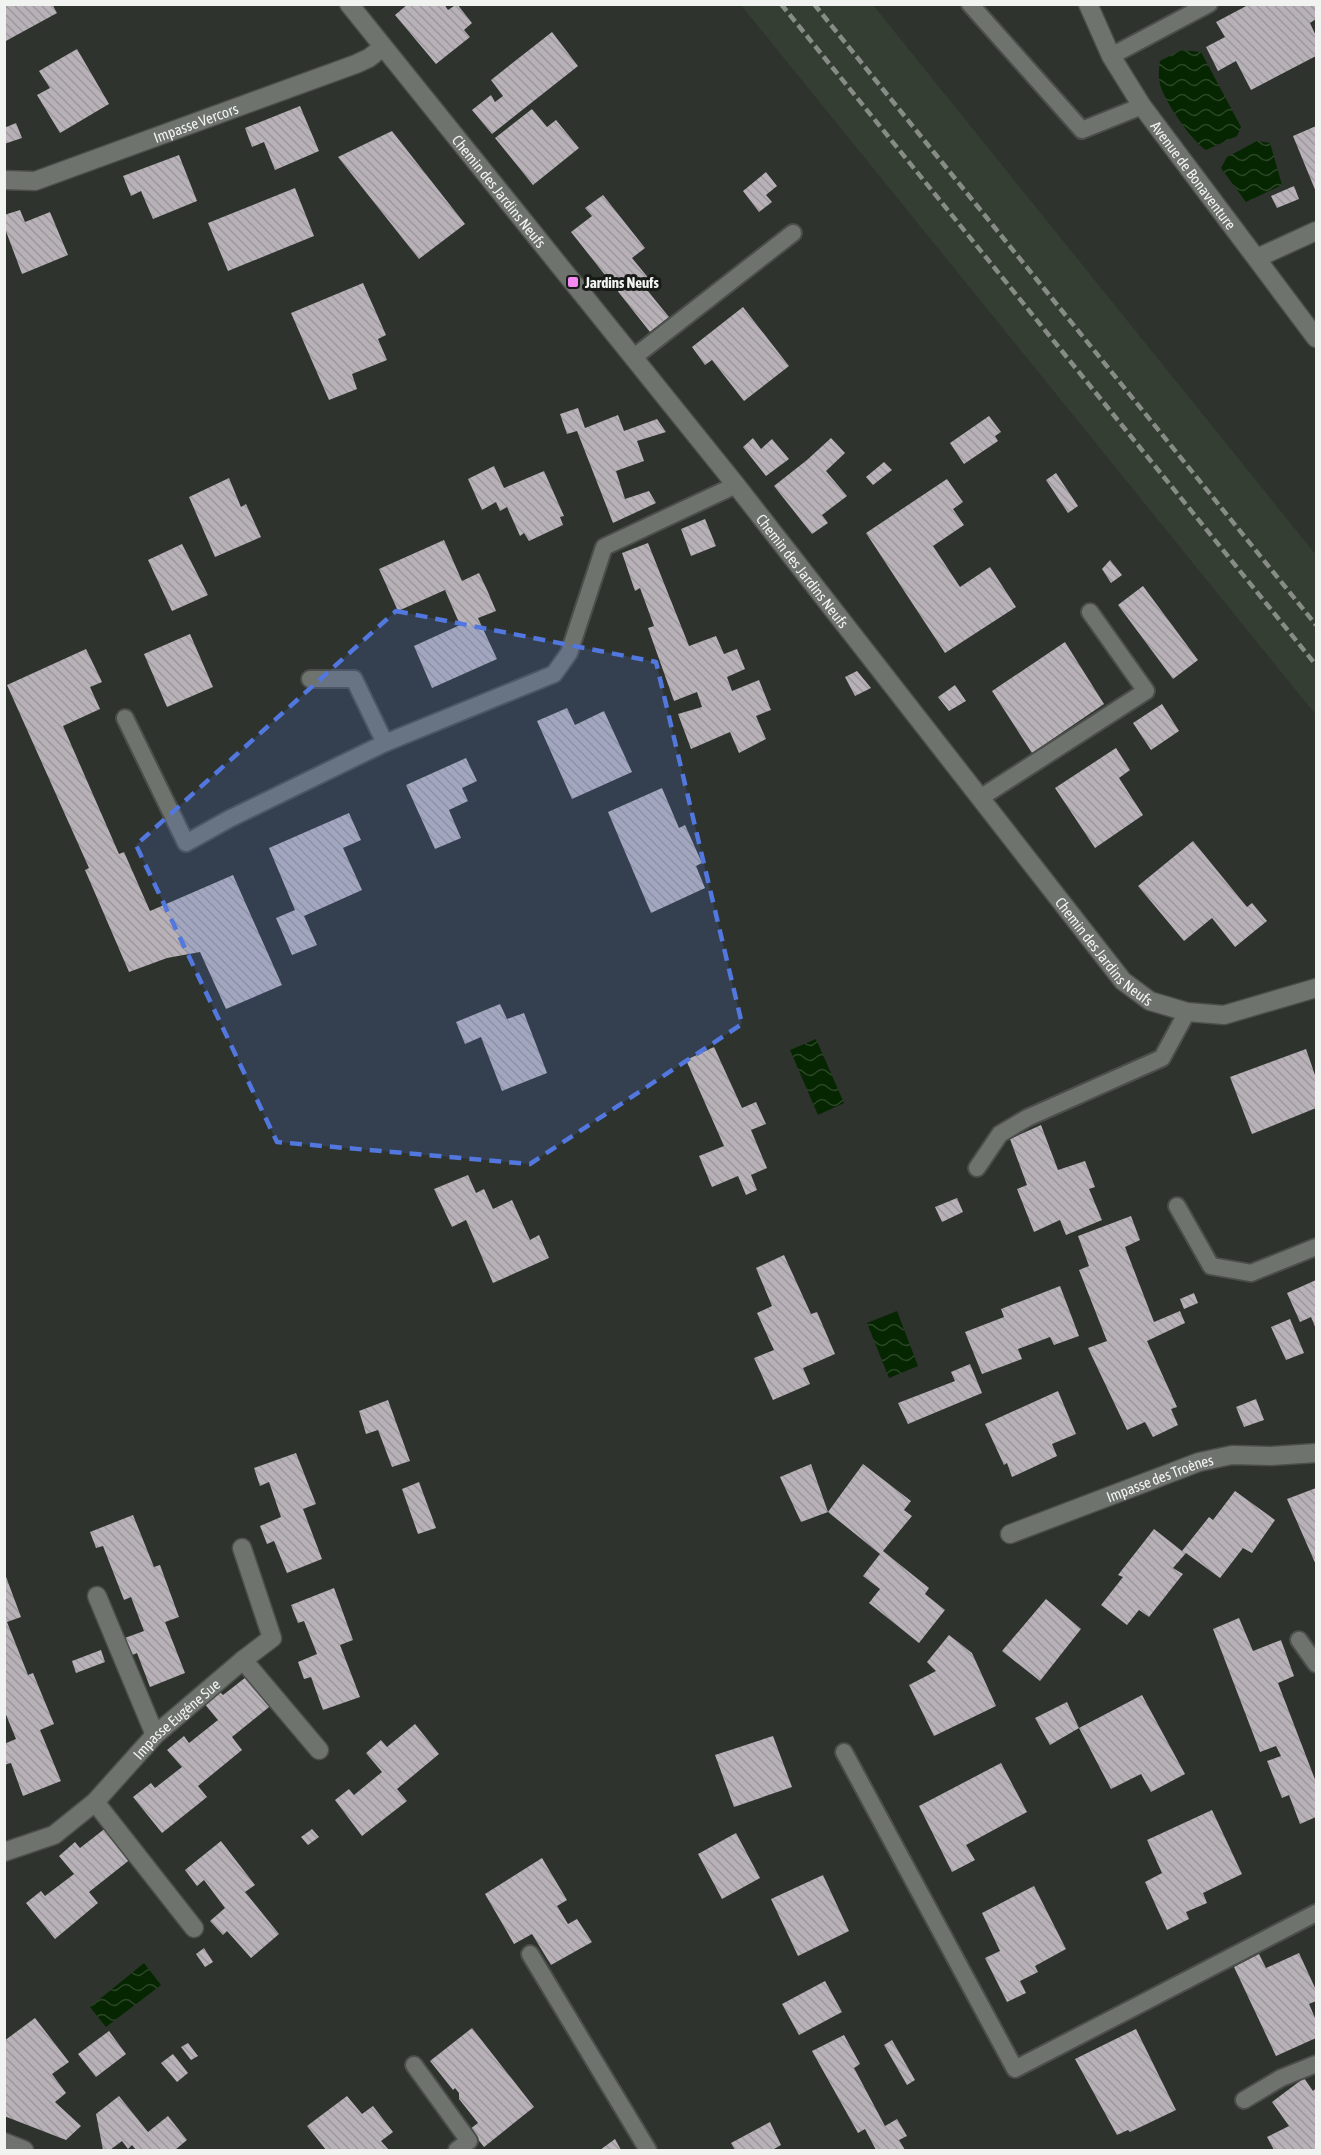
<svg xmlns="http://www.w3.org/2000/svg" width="1321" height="2155" font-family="'Asap Condensed',sans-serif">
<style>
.built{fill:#353e33}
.water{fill:url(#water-waves)}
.building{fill:url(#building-back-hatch)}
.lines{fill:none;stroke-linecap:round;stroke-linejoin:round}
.lane-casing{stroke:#4b4e4a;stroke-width:20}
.street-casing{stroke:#4b4e4a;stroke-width:21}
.lane{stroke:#6e736d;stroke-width:16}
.street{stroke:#6e736d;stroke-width:18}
.rail{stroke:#888c87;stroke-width:4.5;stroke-dasharray:9 4.5;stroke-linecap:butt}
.marked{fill:#5277de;fill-opacity:0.2;stroke:#5277de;stroke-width:4.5;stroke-dasharray:12 8;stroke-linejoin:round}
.poi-dot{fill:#f389f1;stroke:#181a17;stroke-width:2}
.labels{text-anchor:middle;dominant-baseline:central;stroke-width:6;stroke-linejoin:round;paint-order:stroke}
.street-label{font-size:15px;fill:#f0f3f0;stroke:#181a17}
.poi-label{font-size:15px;font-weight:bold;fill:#f0f3f0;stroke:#181a17;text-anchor:start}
</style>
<defs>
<pattern id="water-waves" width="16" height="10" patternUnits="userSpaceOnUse" patternTransform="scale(1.5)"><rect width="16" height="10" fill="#062601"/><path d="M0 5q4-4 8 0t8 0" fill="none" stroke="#2b4626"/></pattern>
<pattern id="building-back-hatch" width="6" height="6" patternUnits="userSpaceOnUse" patternTransform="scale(1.5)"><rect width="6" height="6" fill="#b8b2b8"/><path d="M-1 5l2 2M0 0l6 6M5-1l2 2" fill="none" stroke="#9c989c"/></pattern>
</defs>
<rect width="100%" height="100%" fill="#2e332d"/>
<!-- built -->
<path class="built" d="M741 5H873L1316 555V715Z"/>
<!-- water -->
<g class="water">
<path d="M1181 50 1201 52 1241 127 1237 136 1206 150C1192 141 1164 101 1160 84 1158 76 1159 69 1160 61Z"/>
<path d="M1257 141 1270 143 1282 185 1246 202 1221 168 1227 157Z"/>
<path d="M816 1039 844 1103 818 1115 790 1050Z"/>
<path d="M897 1311 918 1366 889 1378 867 1323Z"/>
<path d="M144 1963 161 1985 106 2027 90 2007Z"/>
</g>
<!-- building -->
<g class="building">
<path d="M4 4H52L57 13 4 42Z"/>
<path d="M408 4H444L448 10 457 4 472 23 464 30 470 37 436 64 395 15Z"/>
<path d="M1250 4H1316V19L1310 23 1316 36V56L1251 90 1236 61 1218 71 1206 47 1225 37 1216 22Z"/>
<path d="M552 32 578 66 492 134 472 110 491 95 495 102 503 96 491 80Z"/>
<path d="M77 49 109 104 60 133 37 95 50 88 39 71Z"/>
<path d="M300 106 319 151 275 170 264 142 252 147 245 128Z"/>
<path d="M532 109 547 127 556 120 579 148 533 185 495 138Z"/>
<path d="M16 123 22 138 4 144V128Z"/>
<path d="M1316 126V192L1293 136Z"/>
<path d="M392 131 465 224 419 259 338 157Z"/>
<path d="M179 155 197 201 153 219 141 191 131 196 123 176Z"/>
<path d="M766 172 777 186 766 195 772 202 759 212 743 191Z"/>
<path d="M1294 186 1299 199 1277 208 1271 196Z"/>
<path d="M295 188 314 236 228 271 208 223Z"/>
<path d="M603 195 645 248 632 258 650 280 643 285 669 317 650 332 571 232 592 216 585 208Z"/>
<path d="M20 210 25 222 50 212 68 255 22 274 4 226V215Z"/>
<path d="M363 283 386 335 378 339 387 360 352 374 357 389 329 400 291 313Z"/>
<path d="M743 307 789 366 744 401 712 360 705 365 692 347Z"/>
<path d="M578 408 585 428 618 415 624 431 657 419 666 432 637 441 644 461 616 471 625 499 649 491 656 503 613 523 577 431 567 434 560 414Z"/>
<path d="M989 416 1001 432 995 436 998 441 964 464 950 443Z"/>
<path d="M753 438 761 449 772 439 789 459 766 476 743 447Z"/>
<path d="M831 438 845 453 826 471 847 496 822 515 828 523 812 534 774 486 807 460Z"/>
<path d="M884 462 892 470 873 485 866 477Z"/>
<path d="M494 466 504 488 544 471 564 516 560 517 563 525 529 541 524 533 520 536 507 507 500 511 496 502 482 510 468 479Z"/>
<path d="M1056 473 1078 506 1068 513 1046 480Z"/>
<path d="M229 478 241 507 246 504 261 537 215 557 189 497Z"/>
<path d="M947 479 963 502 953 509 964 525 933 546 960 587 990 567 1016 607 945 653 866 533Z"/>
<path d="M705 519 716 546 691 556 681 529Z"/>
<path d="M444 540 462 581 479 573 488 592 496 611 478 618 497 659 432 688 414 646 460 625 445 590 398 611 379 569Z"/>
<path d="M648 543 689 646 716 636 724 654 737 649 745 669 727 677 732 691 759 680 771 710 756 716 766 739 739 753 730 732 691 749 678 714 702 707 697 692 674 701 648 628 654 626 640 588 635 591 622 553Z"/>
<path d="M182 544 208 595 172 611 148 560Z"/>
<path d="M1110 560 1122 575 1111 583 1102 569Z"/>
<path d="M1143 586 1198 660 1173 679 1118 605Z"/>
<path d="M190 634 213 687 167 707 144 654Z"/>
<path d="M1065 642 1104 704 1032 753 992 691Z"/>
<path d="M86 649 102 682 90 687 100 709 63 726 119 854 124 852 150 911 233 875 282 985 226 1009 200 952 167 958 129 972 85 870 89 868 7 685Z"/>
<path d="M857 671 871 688 855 696 845 677Z"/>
<path d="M955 685 966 701 949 711 938 697Z"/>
<path d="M1162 704 1179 731 1151 750 1133 723Z"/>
<path d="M567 708 575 725 604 711 632 772 572 799 537 721Z"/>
<path d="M1116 748 1130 770 1119 778 1143 815 1095 848 1055 788Z"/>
<path d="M466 758 477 781 462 788 468 801 449 810 461 838 435 849 406 785Z"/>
<path d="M662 788 679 828 685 825 702 863 696 866 705 888 651 913 608 812Z"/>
<path d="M349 813 361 840 343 848 362 890 304 916 317 945 292 955 276 918 295 910 269 848Z"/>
<path d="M1193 841 1247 907 1252 903 1267 921 1235 947 1212 918 1184 941 1138 886Z"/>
<path d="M500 1004 507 1019 524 1013 547 1073 502 1091 481 1037 465 1044 456 1022Z"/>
<path d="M714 1047 742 1108 756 1102 766 1124 751 1130 767 1168 751 1175 757 1190 746 1195 738 1176 712 1187 699 1156 724 1146 686 1060Z"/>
<path d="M1306 1049 1316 1078V1108L1252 1134 1230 1077Z"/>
<path d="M1041 1125 1058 1170 1085 1161 1095 1187 1089 1189 1102 1220 1066 1235 1060 1220 1034 1232 1017 1189 1027 1185 1010 1139Z"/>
<path d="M468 1175 476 1193 484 1189 493 1209 512 1200 530 1240 539 1235 549 1258 493 1283 466 1220 452 1227 434 1189Z"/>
<path d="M957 1198 963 1212 942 1222 935 1207Z"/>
<path d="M1131 1216 1140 1240 1125 1247 1154 1322 1180 1311 1185 1323 1147 1341 1177 1407 1171 1409 1178 1425 1153 1437 1145 1422 1127 1430 1088 1348 1107 1341 1079 1270 1089 1266 1078 1236Z"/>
<path d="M784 1255 811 1314 817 1312 835 1354 803 1368 810 1384 773 1400 754 1358 774 1350 757 1313 772 1306 756 1268Z"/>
<path d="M1316 1280V1329L1311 1317 1300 1322 1287 1293Z"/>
<path d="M1060 1286 1079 1336 1054 1345 1050 1337 1018 1349 1022 1359 982 1374 965 1332 1004 1317 1001 1309Z"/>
<path d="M1194 1293 1198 1303 1184 1309 1180 1299Z"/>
<path d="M1290 1319 1304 1353 1286 1360 1271 1327Z"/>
<path d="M970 1364 982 1393 908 1424 898 1403 955 1381 951 1372Z"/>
<path d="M1058 1391 1076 1434 1052 1444 1057 1456 1012 1477 1007 1463 1004 1465 985 1424Z"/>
<path d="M1256 1399 1264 1420 1244 1427 1236 1407Z"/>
<path d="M388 1400 410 1461 392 1467 378 1430 366 1434 359 1411Z"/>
<path d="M296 1453 316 1504 303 1509 322 1559 287 1573 274 1541 267 1544 260 1526 281 1517 269 1482 260 1486 254 1468Z"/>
<path d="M811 1464 828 1512 801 1522 780 1477Z"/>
<path d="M863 1464 911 1501 904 1510 912 1516 883 1551 929 1588 925 1594 945 1610 919 1643 869 1603 880 1589 863 1576 880 1554 828 1512Z"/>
<path d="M419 1482 436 1528 418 1534 402 1489Z"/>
<path d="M1316 1488V1565L1287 1499Z"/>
<path d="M1235 1491 1275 1520 1252 1553 1243 1548 1220 1578 1186 1553 1173 1568 1183 1574 1149 1617 1139 1610 1127 1625 1101 1605 1123 1577 1118 1575 1154 1529 1182 1551 1209 1517 1213 1520Z"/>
<path d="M133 1515 154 1567 160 1565 179 1617 165 1622 185 1673 150 1687 137 1653 128 1657 122 1639 144 1631 131 1597 124 1600 103 1546 96 1548 90 1532Z"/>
<path d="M5 1574 21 1617 7 1622 28 1675 33 1673 54 1724 40 1730 61 1781 23 1796 11 1763 4 1765V1744L16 1739 4 1710Z"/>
<path d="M334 1588 353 1640 340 1645 360 1697 323 1710 311 1677 304 1679 298 1662 317 1654 304 1621 298 1623 291 1605Z"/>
<path d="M1046 1599 1081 1629 1040 1681 1002 1651Z"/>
<path d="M1239 1618 1253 1651 1281 1640 1294 1676 1278 1683 1316 1782V1817L1300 1824 1289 1795 1282 1798 1267 1761 1281 1756 1276 1746 1260 1752 1213 1629Z"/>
<path d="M949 1635 972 1653 996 1706 934 1736 909 1685 936 1671 927 1662Z"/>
<path d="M101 1650 105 1662 76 1673 72 1661Z"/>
<path d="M250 1674 274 1703 232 1737 242 1750 198 1786 207 1797 162 1833 133 1797 151 1783 155 1788 182 1767 167 1750 184 1736 189 1743 218 1720 203 1702 217 1689 223 1695Z"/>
<path d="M1142 1695 1185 1774 1151 1792 1141 1774 1111 1789 1079 1728 1050 1745 1035 1718 1067 1702 1079 1728Z"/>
<path d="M415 1724 439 1754 397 1789 407 1801 362 1836 335 1800 349 1789 354 1795 382 1772 366 1753 381 1740 387 1747Z"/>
<path d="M773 1736 792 1787 734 1807 715 1755Z"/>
<path d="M1001 1763 1027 1812 966 1845 975 1860 952 1872 919 1806Z"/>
<path d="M1212 1810 1242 1874 1203 1893 1207 1903 1186 1912 1189 1919 1167 1930 1145 1882 1162 1873 1147 1840Z"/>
<path d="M107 1827 132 1858 89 1892 98 1903 55 1939 26 1903 41 1891 45 1896 74 1874 59 1856 75 1842 80 1848Z"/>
<path d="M312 1829 319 1837 308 1845 301 1837Z"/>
<path d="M736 1833 760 1878 722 1899 698 1854Z"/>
<path d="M221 1841 255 1885 245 1892 279 1934 251 1958 227 1931 223 1935 210 1921 225 1908 204 1880 197 1886 185 1870Z"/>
<path d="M542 1858 567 1900 557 1906 568 1924 577 1919 592 1942 551 1965 532 1934 514 1944 485 1894Z"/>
<path d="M823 1875 849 1931 798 1956 771 1899Z"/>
<path d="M1034 1886 1066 1949 1035 1966 1038 1972 1020 1981 1026 1993 1007 2002 985 1958 1000 1951 982 1913Z"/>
<path d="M204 1948 213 1962 205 1967 196 1954Z"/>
<path d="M1299 1953 1316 1990V2001L1309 2004 1316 2020V2038L1276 2056 1234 1967 1259 1954 1266 1968Z"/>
<path d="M825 1981 842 2012 799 2035 782 2004Z"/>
<path d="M35 2018 69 2062 52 2074 66 2093 55 2102 81 2126 66 2140 4 2116V2041Z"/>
<path d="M472 2028 534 2107 484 2147 470 2129 478 2123 459 2099V2093L455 2088 453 2090 430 2061Z"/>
<path d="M1136 2029 1176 2110 1130 2132 1128 2130 1117 2135 1075 2059Z"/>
<path d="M109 2031 126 2054 96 2077 78 2054Z"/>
<path d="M844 2035 860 2064 854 2068 885 2126 897 2119 907 2136 899 2140 905 2150H876L865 2129 858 2133 812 2051Z"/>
<path d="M892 2040 915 2080 907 2085 884 2045Z"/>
<path d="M188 2043 198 2056 191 2060 181 2047Z"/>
<path d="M173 2054 188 2073 177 2082 161 2063Z"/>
<path d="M1304 2078 1313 2091 1316 2088V2149L1274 2150 1267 2137 1289 2126 1272 2102Z"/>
<path d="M119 2096 148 2132 168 2116 187 2140 175 2150H136L132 2145 128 2149 122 2141 110 2150H103L96 2114Z"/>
<path d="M347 2096 362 2114 373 2106 393 2132 381 2141 389 2150H326L307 2126Z"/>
<path d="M770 2122 781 2145 774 2149 775 2150H735L731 2143Z"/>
<path d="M615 2139 621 2150H600Z"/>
</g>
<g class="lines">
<!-- lane casing -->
<g class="lane-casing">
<g id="lane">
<path d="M970 4 1082 130 1142 106"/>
<path d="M1111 56 1209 4"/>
<path d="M634 357 793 233"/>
<path d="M310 679H354L385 743"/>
<path d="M125 718 186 843 229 819 385 743 554 674 569 653 604 547 736 485"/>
<path d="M980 798 1146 691 1090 612"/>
<path d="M977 1168 1000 1134 1027 1118 1162 1058 1187 1012"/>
<path d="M1177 1206 1211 1266 1251 1273 1316 1247"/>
<path d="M1299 1640 1316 1664"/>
<path d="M844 1752 1015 2069 1316 1913"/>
<path d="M530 1954 648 2150"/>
<path d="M414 2065 469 2141 457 2150"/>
<path d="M1244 2100 1281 2078 1316 2064"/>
</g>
</g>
<!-- street casing -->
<g class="street-casing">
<g id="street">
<path id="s1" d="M349 4 736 485 1123 981 1150 1001 1187 1012 1224 1015 1316 988"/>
<path id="s2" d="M1088 4 1111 56 1142 106 1316 338"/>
<path id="s3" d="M4 180 35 181 356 64 369 58 383 47"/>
<path d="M1257 258 1316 231"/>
<path id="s4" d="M1010 1534 1199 1462 1232 1455 1271 1456 1316 1453"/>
<path d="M97 1596 155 1735"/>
<path d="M243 1660 319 1750"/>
<path d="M95 1802 194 1928"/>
<path id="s5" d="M4 1852 54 1835 95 1802 155 1735 243 1660 272 1638 242 1548"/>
<path d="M4 2142 24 2150"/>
</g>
</g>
<!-- lane -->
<use href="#lane" class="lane"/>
<!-- street -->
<use href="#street" class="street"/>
<!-- rail -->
<g class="rail">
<path d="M781 4 1316 665"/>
<path d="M814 4 1316 625"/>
</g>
</g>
<!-- marked area -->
<path class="marked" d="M396 611 656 662 742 1024 530 1164 277 1142 136 845Z"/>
<!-- markers -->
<rect class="poi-dot" x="567" y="276" width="12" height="12" rx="3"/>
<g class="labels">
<!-- street labels -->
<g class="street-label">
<text stroke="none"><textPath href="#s3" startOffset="202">Impasse Vercors</textPath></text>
<text stroke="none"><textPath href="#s2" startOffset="202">Avenue de Bonaventure</textPath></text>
<text stroke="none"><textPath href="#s1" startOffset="240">Chemin des Jardins Neufs</textPath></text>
<text stroke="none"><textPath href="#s1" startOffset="726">Chemin des Jardins Neufs</textPath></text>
<text stroke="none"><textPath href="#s1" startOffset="1212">Chemin des Jardins Neufs</textPath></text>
<text stroke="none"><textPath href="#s4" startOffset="160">Impasse des Troènes</textPath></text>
<text stroke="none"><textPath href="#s5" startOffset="222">Impasse Eugéne Sue</textPath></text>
</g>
<!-- poi labels -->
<g class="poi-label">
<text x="585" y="282">Jardins Neufs</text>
</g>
</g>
<!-- border -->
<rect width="1321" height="2155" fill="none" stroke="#f0f3f0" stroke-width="12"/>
</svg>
